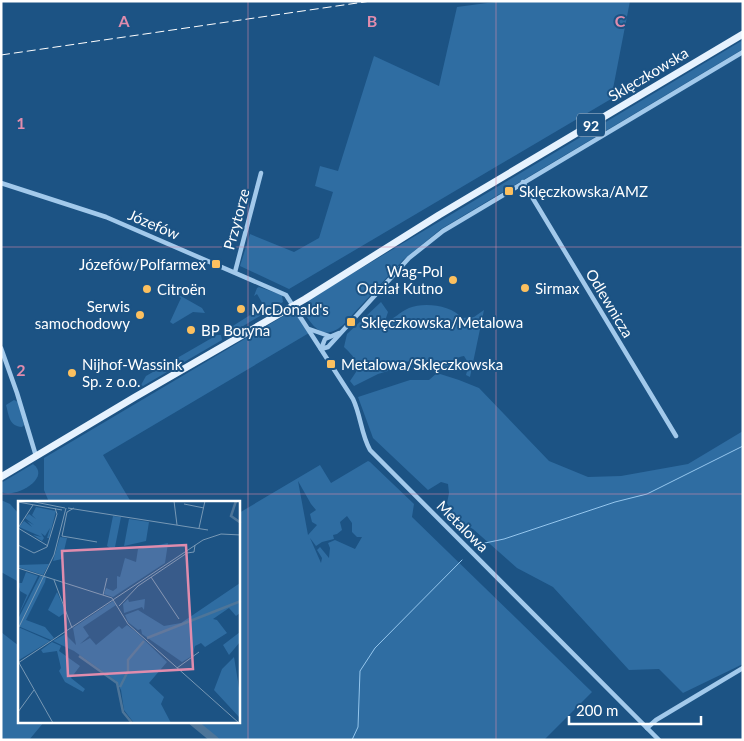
<svg xmlns="http://www.w3.org/2000/svg" width="744" height="741" font-family="Lato,sans-serif">
<style>
.green{fill:#2f6da2;fill-rule:evenodd}
.lines{fill:none;stroke-linecap:round;stroke-linejoin:round}
.stream{stroke:#95c6ed;stroke-width:1}
.river{stroke:#4d7599;stroke-width:8}
.minor{stroke:#a2c9eb;stroke-width:4.5}
.primary{stroke:#e6f2fe;stroke-width:7}
.rail{stroke:#fff;stroke-width:1;stroke-dasharray:9 4;stroke-linecap:butt}
.grid{fill:none;stroke:#e08cad;stroke-width:1;stroke-opacity:0.55}
.poi-dot{fill:#fcc05f;stroke:#1c5384;stroke-width:2}
.labels{text-anchor:middle;dominant-baseline:central;stroke-width:4;stroke-linejoin:round;paint-order:stroke}
.shield{fill:#1c5384;stroke:#bbcbda;stroke-width:1}
.shield-label{font-size:14px;font-weight:bold;fill:#fff}
.street-label{font-size:15px;fill:#fff;stroke:#1c5384}
.poi-label{font-size:15px;fill:#fff;stroke:#1c5384;text-anchor:start}
.inset-river{fill:none;stroke:#4d7599;stroke-width:2.5}
.inset-road{fill:none;stroke:#7798b5;stroke-width:1}
.view{fill:#e08cad;fill-opacity:0.15;stroke:#e08cad;stroke-width:2.5}
.inset-edge{fill:none;stroke:#fff;stroke-width:2.5}
.grid-label{font-size:16px;text-anchor:middle;font-weight:bold;fill:#e08cad;stroke:#1c5384;stroke-width:4;stroke-linejoin:round;paint-order:stroke}
</style>
<rect width="100%" height="100%" fill="#1c5384"/>
<!-- green -->
<g class="green">
<path d="M502 1H630L611 99 289 289 240 266 250 234 294 252 319 238 333 192 315 186 320 166 338 171 374 56 439 86 457 7Z"/>
<path d="M743 40V49L441 229 403 260 343 325C326 339 317 332 306 316L310 307 308 300Z"/>
<path d="M259 287 282 295 283 302 235 331H225L264 306 257 294 254 296 257 288Z"/>
<path d="M179 295 202 308 205 313 193 312 173 324 170 322 181 298 178 296Z"/>
<path d="M381 302 388 312 385 321C396 319 399 312 409 308 424 302 451 305 462 318L474 317 484 310 470 377 466 375 469 364 464 356C457 357 452 360 451 367L415 364 413 361 404 362 401 367 378 374 354 386 350 381 356 372C356 358 354 357 344 347L347 334Z"/>
<path d="M287 314 297 315 309 333 103 455 131 502H49L44 490V458Z"/>
<path d="M217 335H221L222 340 143 386 141 385 146 376Z"/>
<path d="M437 373 459 380 479 388 549 461 588 477 621 476 688 464 743 431V664L683 693 659 669 629 670 553 587 517 568 473 529 454 518 447 503 449 493 448 484 441 482 428 490 373 438 358 397 410 380H429Z"/>
<path d="M14 400 18 402 24 425 22 427C9 426 9 416 6 405Z"/>
<path d="M368 461 370 462 414 504 412 517 592 692 544 740H218L197 722H239V513L320 465 331 483ZM298 481 311 504 316 510 310 514 312 522 317 525 308 535ZM347 516 352 523V532L357 537H362L355 549 335 540 328 543 330 548 329 558 320 547 317 550 322 558 321 563 310 538 316 546 322 542 334 539 333 535 337 534 342 530 340 522Z"/>
<path d="M33 464C52 478 15 499 1 492V483Z"/>
<path d="M1 500 10 504 19 514V582L1 572Z"/>
<path d="M1 632 19 646V722H44L29 740H1Z"/>
</g>
<g class="lines">
<!-- stream -->
<g class="stream">
<path d="M477 546 485 543 504 539 615 502 647 494 743 446"/>
<path d="M352 740 358 727 360 671 375 648 462 560"/>
</g>
<!-- river -->
<path class="river" d="M193 722 215 740"/>
<!-- minor -->
<g class="minor">
<path d="M523 182 676 436"/>
<path d="M1 183 106 217 286 295 353 399C361 416 361 434 370 450L659 740"/>
<path d="M235 272 261 173"/>
<path d="M309 329 329 336"/>
<path d="M1 348 17 393 36 456"/>
<path d="M321 349 328 347 409 258 443 231 743 52"/>
<path d="M321 349 325 339 339 333"/>
<path d="M647 728 656 720 743 668"/>
</g>
<!-- primary -->
<path class="primary" d="M1 477 135 397 305 299 439 215 743 34"/>
<!-- rail -->
<path class="rail" d="M1 55 371 1"/>
</g>
<!-- grid -->
<path class="grid" d="M248 1V740M496 1V740M1 247H743M1 494H743"/>
<!-- markers -->
<g class="poi-dot">
<rect x="504" y="186" width="10" height="10" rx="2.5"/>
<rect x="211" y="259" width="10" height="10" rx="2.5"/>
<circle cx="453" cy="280" r="5"/>
<circle cx="525" cy="288" r="5"/>
<circle cx="147" cy="289" r="5"/>
<circle cx="241" cy="309" r="5"/>
<circle cx="140" cy="315" r="5"/>
<rect x="346" y="317" width="10" height="10" rx="2.5"/>
<circle cx="191" cy="330" r="5"/>
<rect x="326" y="359" width="10" height="10" rx="2.5"/>
<circle cx="72" cy="373" r="5"/>
</g>
<g class="labels">
<!-- shield labels -->
<rect class="shield" x="577" y="113.5" width="28" height="23" rx="4"/>
<g class="shield-label">
<text x="591" y="125">92</text>
</g>
<!-- street labels -->
<g class="street-label">
<text transform="translate(648 74) rotate(-31)">Sklęczkowska</text>
<text transform="translate(236 219) rotate(-75)">Przytorze</text>
<text transform="translate(154 224) rotate(23)">Józefów</text>
<text transform="translate(610 303) rotate(59)">Odlewnicza</text>
<text transform="translate(463 526) rotate(45)">Metalowa</text>
</g>
<!-- poi labels -->
<g class="poi-label">
<text x="519" y="191">Sklęczkowska/AMZ</text>
<text x="206" y="264" text-anchor="end">Józefów/Polfarmex</text>
<text x="443" y="271" text-anchor="end">Wag-Pol<tspan x="443" dy="17">Odział Kutno</tspan></text>
<text x="535" y="288">Sirmax</text>
<text x="157" y="289">Citroën</text>
<text x="130" y="306" text-anchor="end">Serwis<tspan x="130" dy="17">samochodowy</tspan></text>
<text x="251" y="309">McDonald's</text>
<text x="361" y="322">Sklęczkowska/Metalowa</text>
<text x="201" y="330">BP Boryna</text>
<text x="82" y="364">Nijhof-Wassink<tspan x="82" dy="17">Sp. z o.o.</tspan></text>
<text x="341" y="364">Metalowa/Sklęczkowska</text>
</g>
</g>
<!-- overview -->
<g transform="translate(18 501)">
<rect width="222" height="222" fill="#1c5384"/>
<path d="M18 6 38 10 31 37H29L32 27 27 35 23 32 26 37 24 40 15 34 24 36 1 26 6 20 14 26 9 20 16 24 7 17 11 13 18 18 14 14ZM95 15 103 16 97 46 92 47 89 45ZM111 18 131 21 128 40 106 45ZM42 36 49 37 44 58 35 60ZM150 42 147 62 95 96 86 93 88 87 95 90 99 87V75L102 76 107 57 118 61 120 48ZM31 63 25 74 0 66V64ZM8 71 20 75 0 115 9 94 2 90 0 82H4ZM22 75 28 76 27 81 8 119 27 126 36 137 33 139 0 125V118ZM222 82V112L218 115 211 107 195 118 199 119 209 132 187 146 183 142 177 145 174 155 164 161 124 133 123 128 120 129 110 121 107 114 120 109 146 125 163 122ZM39 91 48 111 41 116 30 109ZM110 98 111 101 127 98 126 109 124 106 106 112 105 103ZM95 100 98 104 65 126 71 135 62 143 72 137 78 144 101 125 104 128 109 124 118 131 149 161 131 182 146 196 143 203 153 222H116L106 209 103 189 98 180 56 150 35 140 47 133 58 144 55 127ZM0 126 23 136 32 140 1 159ZM222 131V141L211 154 205 144ZM34 141 43 145 41 150 62 165 53 177 67 188 65 191 47 181 41 170 43 167 39 150 25 152 23 149ZM216 156 222 193 221 216 196 189 204 168Z" fill="#2f6da2"/>
<path class="inset-river" d="M218 0 213 15 223 22M129 137 223 100M61 155 99 182 105 211 114 222M102 186 110 170V159L126 140"/>
<path class="inset-road" d="M12 0 47 7M156 0 159 24M0 1 44 9M166 3 186 7M50 7 190 29M56 7 49 11 44 35 79 41M0 27 30 45M0 27 15 4M181 27 187 0M0 44 16 52 29 46 39 13 37 7M0 67 94 97 110 123 221 222M133 76 161 118M36 79 54 127M85 94 89 77M101 105 120 85 169 52 176 51 177 44M0 128 36 54 48 7M0 160 35 222M0 162 185 39 203 33 223 34M159 167 181 151M0 211 16 189"/>
<path class="view" d="M168 44 175 168 50 175 44 50Z"/>
<rect width="222" height="222" class="inset-edge"/>
</g>
<g class="grid-label">
<text x="124" y="27">A</text>
<text x="372" y="27">B</text>
<text x="620" y="27">C</text>
<text x="21" y="129">1</text>
<text x="21" y="376">2</text>
</g>
<!-- border -->
<rect width="744" height="741" fill="none" stroke="#ffffff" stroke-width="5"/>
<!-- scale -->
<path d="M569 716v8h132v-8" fill="none" stroke="#ffffff" stroke-width="2.5"/>
<text x="576" y="716" font-size="15" fill="#ffffff" stroke="#1c5384" stroke-width="4" paint-order="stroke">200 m</text>
</svg>
